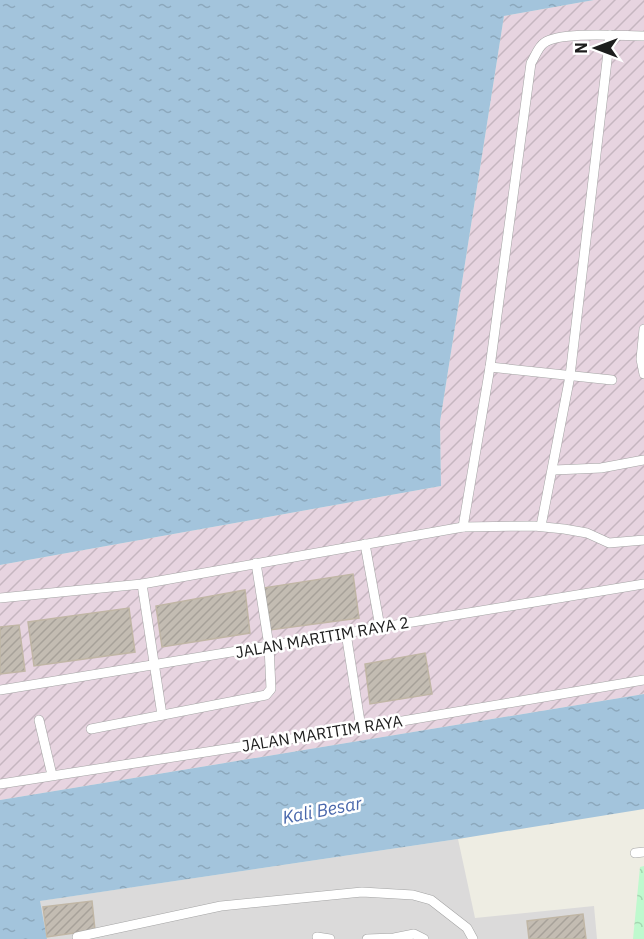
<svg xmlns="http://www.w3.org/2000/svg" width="644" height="939" font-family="'IBM Plex Sans',sans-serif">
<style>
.residential{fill:#dbdada}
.industrial{fill:url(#industrial-furrows)}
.park{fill:url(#park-crowns)}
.water{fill:url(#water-ripples)}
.building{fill:url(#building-hatch);stroke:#c0b6a5;stroke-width:1.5}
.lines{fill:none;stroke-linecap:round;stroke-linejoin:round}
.lane-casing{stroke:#a4a4a4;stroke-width:10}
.lane{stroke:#fff;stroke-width:9}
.labels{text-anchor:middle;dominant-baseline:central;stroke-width:5;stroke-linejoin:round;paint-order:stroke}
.street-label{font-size:16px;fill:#1d1d1d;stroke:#fff}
.water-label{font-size:18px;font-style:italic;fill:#4a68ac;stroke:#fff}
</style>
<defs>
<pattern id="industrial-furrows" width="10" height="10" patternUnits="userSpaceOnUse" patternTransform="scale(1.5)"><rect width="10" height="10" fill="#e7d4e0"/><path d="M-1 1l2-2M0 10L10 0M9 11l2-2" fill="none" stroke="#c6b6c0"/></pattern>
<pattern id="park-crowns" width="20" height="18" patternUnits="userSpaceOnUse" patternTransform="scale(1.5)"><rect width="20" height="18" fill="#bff9ce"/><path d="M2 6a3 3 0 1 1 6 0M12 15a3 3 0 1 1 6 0" fill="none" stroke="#a4d5b0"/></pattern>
<pattern id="water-ripples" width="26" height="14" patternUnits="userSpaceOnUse" patternTransform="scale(1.5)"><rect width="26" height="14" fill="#a3c4dc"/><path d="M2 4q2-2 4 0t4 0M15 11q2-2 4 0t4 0" fill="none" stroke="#8ca8bc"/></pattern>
<pattern id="building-hatch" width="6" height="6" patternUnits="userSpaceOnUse" patternTransform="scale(1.5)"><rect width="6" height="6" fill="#c3bcb2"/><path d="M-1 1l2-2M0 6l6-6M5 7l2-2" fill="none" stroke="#a7a199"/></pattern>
</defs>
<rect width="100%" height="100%" fill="#eeede3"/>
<!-- residential -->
<path class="residential" d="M458 839 475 918 594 906 597 939H47L39 901Z"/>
<!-- industrial -->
<path class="industrial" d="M594 0H644V694L0 800V565L441 486 440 422 504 16Z"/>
<!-- park -->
<path class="park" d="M644 866V939H633L640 867Z"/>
<!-- water -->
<g class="water">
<path d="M0 0H594L504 16 440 422 441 486 0 565Z"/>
<path d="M644 694V809L458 839 40 901 47 939H0V800Z"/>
</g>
<!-- building -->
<g class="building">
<path d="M353 574 359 618 270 630 263 588Z"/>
<path d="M245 590 250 633 162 647 156 606Z"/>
<path d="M129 608 135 652 34 666 28 622Z"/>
<path d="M19 625 25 671 0 674V627Z"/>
<path d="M425 653 432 694 370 704 365 664Z"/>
<path d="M92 901 95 930 47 937 43 907Z"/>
<path d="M583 914 586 939H529L527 921Z"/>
</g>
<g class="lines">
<!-- lane casing -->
<g class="lane-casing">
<g id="lane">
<path d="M644 329 641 359 644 374"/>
<path d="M490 367 612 380"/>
<path d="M554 470 601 468 644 460"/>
<path d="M541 526 570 376 610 35"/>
<path d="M463 527 490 367 531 63C535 57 538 47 544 43 561 31 622 36 644 36"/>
<path d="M365 544 380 627"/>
<path d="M142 584 162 715"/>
<path d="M0 598 142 584 463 527 534 526 564 529 587 533 609 543 644 540"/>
<path d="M346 633 361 728"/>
<path d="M0 690 644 584"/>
<path d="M39 720 52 775"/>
<path d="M91 729 266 695 271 689 269 646 256 563"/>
<path d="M0 784 361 728 644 680"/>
<path d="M635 853 644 852"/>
<path d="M77 937 221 906 362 892 413 895 431 900 467 928 473 939"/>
<path d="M317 937 330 939"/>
<path d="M367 939 394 938 414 934 424 939"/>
</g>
</g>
<!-- lane -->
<use href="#lane" class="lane"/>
</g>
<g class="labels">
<!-- street labels -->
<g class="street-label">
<text transform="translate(322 637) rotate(-10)">JALAN MARITIM RAYA 2</text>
<text transform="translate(322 733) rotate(-9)">JALAN MARITIM RAYA</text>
</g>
<!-- water labels -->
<g class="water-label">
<text transform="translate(322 810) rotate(-11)">Kali Besar</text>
</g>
</g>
<!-- north arrow -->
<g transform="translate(596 48) rotate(270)" stroke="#ffffff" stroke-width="4.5" paint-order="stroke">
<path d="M0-4.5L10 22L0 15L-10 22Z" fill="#1d1d1d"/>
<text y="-9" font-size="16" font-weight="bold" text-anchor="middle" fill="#1d1d1d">N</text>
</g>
</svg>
